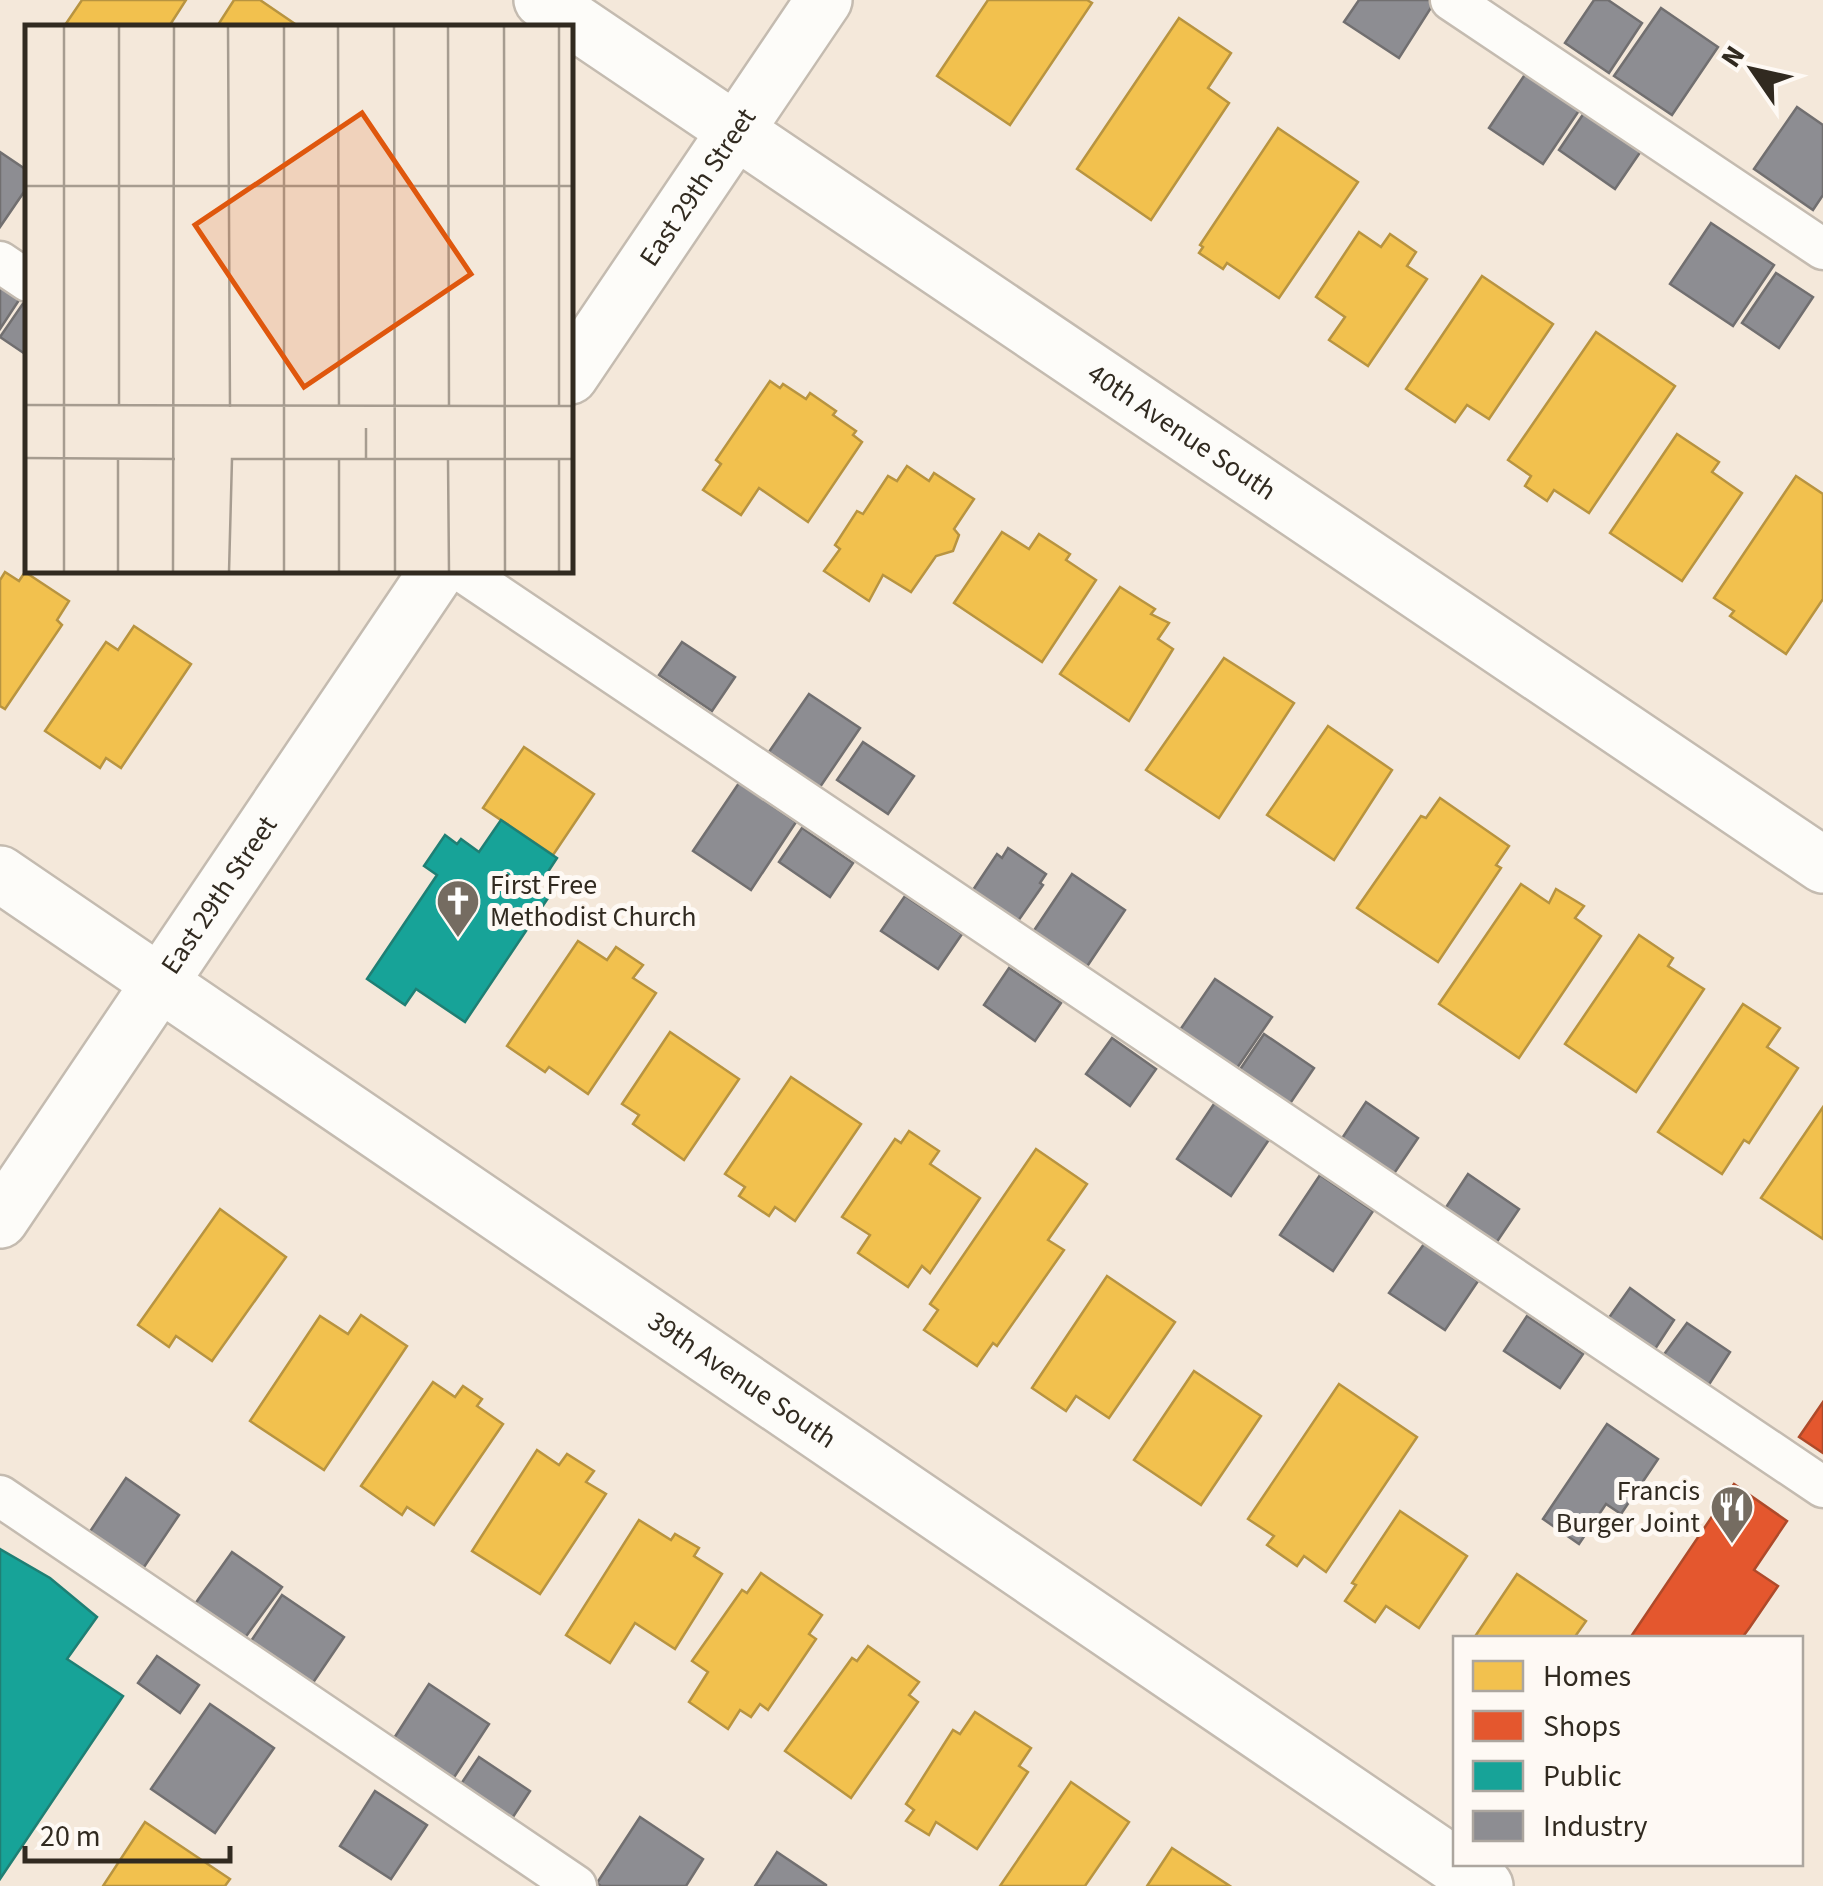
<svg xmlns="http://www.w3.org/2000/svg" width="1823" height="1886" font-family="'Source Sans 3',sans-serif">
<style>
.homes{fill:#f2c14e;stroke:#b89440;stroke-width:2.5}
.shops{fill:#e4572e;stroke:#ae4a2a;stroke-width:2.5}
.public{fill:#17a398;stroke:#1f7f74;stroke-width:2.5}
.industry{fill:#8d8d92;stroke:#716f70;stroke-width:2.5}
.lines{fill:none;stroke-linecap:round;stroke-linejoin:round}
.service-casing{stroke:#c4bbb0;stroke-width:45}
.minor-casing{stroke:#c4bbb0;stroke-width:60}
.service{stroke:#fdfcf9;stroke-width:40}
.minor{stroke:#fdfcf9;stroke-width:55}
.labels{text-anchor:middle;dominant-baseline:central;stroke-width:10;stroke-linejoin:round;paint-order:stroke}
.street-label{font-size:28px;fill:#312a20;stroke:#fef9f4}
.poi-label{font-size:28px;fill:#312a20;stroke:#fef9f4;text-anchor:start}
.inset-road{fill:none;stroke:#a69c90;stroke-width:2.5}
.view{fill:#df570d;fill-opacity:0.15;stroke:#df570d;stroke-width:5}
.inset-edge{fill:none;stroke:#312a20;stroke-width:5}
</style>
<rect width="100%" height="100%" fill="#f4e8da"/>
<!-- homes -->
<g class="homes">
<path d="M82 0H186L168 28H63Z"/>
<path d="M234 0H260L301 28H216Z"/>
<path d="M988 0H1087L1092 3 1010 125 937 76Z"/>
<path d="M1179 18 1231 53 1208 88 1229 103 1151 220 1077 169Z"/>
<path d="M1278 128 1358 182 1279 298 1227 263 1223 269 1199 253 1203 247 1200 245Z"/>
<path d="M1359 232 1381 247 1390 234 1416 252 1407 266 1427 279 1368 366 1329 340 1345 317 1316 297Z"/>
<path d="M1482 276 1553 324 1489 419 1467 405 1455 422 1406 389Z"/>
<path d="M1596 332 1675 386 1589 513 1554 490 1547 501 1525 486 1531 476 1508 460Z"/>
<path d="M770 381 780 388 783 384 806 399 810 393 836 411 833 415 856 431 853 435 862 442 808 522 759 488 741 515 703 490 721 464 716 460Z"/>
<path d="M1677 434 1719 462 1712 472 1742 493 1682 581 1610 533Z"/>
<path d="M907 466 929 481 934 473 974 499 954 529 959 535 953 551 936 556 911 592 883 575 869 601 824 571 840 549 835 545 857 511 863 514 888 476 897 481Z"/>
<path d="M1796 476 1823 494V599L1786 654 1730 616 1734 611 1714 598Z"/>
<path d="M1002 532 1029 549 1039 534 1070 554 1066 560 1096 580 1042 662 954 603Z"/>
<path d="M5 572 19 581 25 572 69 601 57 620 62 625 5 709 0 706V580Z"/>
<path d="M1120 587 1155 609 1151 614 1169 623 1158 639 1173 649 1129 721 1060 674Z"/>
<path d="M134 626 191 664 121 768 106 758 100 768 45 731 106 642 118 650Z"/>
<path d="M1224 658 1294 703 1219 818 1146 770Z"/>
<path d="M1328 726 1392 770 1334 860 1267 815Z"/>
<path d="M524 747 594 794 553 855 483 808Z"/>
<path d="M1440 798 1509 846 1496 865 1501 868 1438 962 1357 908 1421 816 1426 818Z"/>
<path d="M1521 884 1549 903 1556 889 1584 906 1575 918 1601 936 1519 1058 1439 1004Z"/>
<path d="M1639 935 1673 958 1668 966 1704 989 1636 1092 1565 1044Z"/>
<path d="M578 941 607 960 616 947 643 965 633 978 656 993 588 1094 549 1067 545 1072 507 1046Z"/>
<path d="M1743 1004 1780 1028 1767 1047 1798 1068 1749 1143 1744 1140 1722 1174 1658 1132Z"/>
<path d="M670 1032 739 1079 684 1160 633 1124 639 1115 622 1104Z"/>
<path d="M791 1077 861 1124 795 1221 775 1207 769 1216 739 1196 745 1187 725 1174Z"/>
<path d="M1823 1107V1239L1761 1198Z"/>
<path d="M909 1131 939 1151 930 1164 980 1198 930 1273 922 1266 908 1287 858 1253 870 1235 842 1217 895 1139 901 1143Z"/>
<path d="M1036 1149 1087 1184 1048 1240 1064 1250 997 1346 993 1343 977 1366 924 1330 938 1310 930 1304Z"/>
<path d="M220 1209 286 1257 212 1361 176 1336 169 1347 138 1325Z"/>
<path d="M1107 1276 1175 1322 1109 1418 1076 1396 1066 1411 1032 1388Z"/>
<path d="M361 1315 407 1346 324 1470 250 1421 320 1316 348 1334Z"/>
<path d="M1194 1371 1261 1416 1201 1505 1134 1460Z"/>
<path d="M433 1382 455 1397 463 1386 482 1399 477 1406 503 1424 434 1525 407 1507 402 1515 361 1486Z"/>
<path d="M1339 1384 1417 1437 1326 1572 1304 1556 1297 1566 1267 1545 1274 1536 1248 1519Z"/>
<path d="M537 1450 559 1465 567 1454 594 1471 586 1482 606 1494 540 1594 472 1551Z"/>
<path d="M1400 1511 1467 1556 1419 1628 1386 1606 1375 1622 1345 1601 1356 1585 1352 1583Z"/>
<path d="M639 1520 671 1540 675 1534 699 1548 694 1556 722 1574 675 1649 635 1623 610 1663 566 1635Z"/>
<path d="M761 1573 822 1615 809 1634 816 1639 768 1710 760 1704 751 1717 740 1710 728 1729 689 1702 708 1672 692 1661 742 1590 747 1593Z"/>
<path d="M1517 1574 1586 1621 1574 1638H1474Z"/>
<path d="M868 1646 919 1682 909 1695 918 1702 851 1798 785 1751 852 1658 857 1661Z"/>
<path d="M975 1712 1031 1748 1019 1766 1028 1772 977 1849 936 1822 929 1835 906 1821 914 1810 906 1804 953 1730 960 1734Z"/>
<path d="M1071 1782 1129 1822 1085 1886H1000Z"/>
<path d="M145 1822 230 1879 225 1886H103Z"/>
<path d="M1172 1848 1230 1886H1147Z"/>
</g>
<!-- shops -->
<g class="shops">
<path d="M1823 1402V1453L1799 1437Z"/>
<path d="M1734 1484 1787 1521 1754 1570 1778 1586 1750 1627 1742 1638H1630Z"/>
</g>
<!-- public -->
<g class="public">
<path d="M501 820 557 858 536 890 548 898 465 1022 416 989 405 1005 367 979 437 875 424 866 445 835 457 844 461 839 479 852Z"/>
<path d="M0 1549 50 1578 97 1617 67 1659 123 1696 0 1879Z"/>
</g>
<!-- industry -->
<g class="industry">
<path d="M1359 0H1429L1434 3 1399 58 1344 22Z"/>
<path d="M1594 0H1608L1642 23 1609 73 1565 43Z"/>
<path d="M1661 8 1718 47 1672 115 1614 76Z"/>
<path d="M1528 70 1582 106 1543 164 1489 128Z"/>
<path d="M1797 107 1823 125V195L1813 210 1754 169Z"/>
<path d="M1586 110 1643 148 1615 189 1559 150Z"/>
<path d="M0 152 28 171V186L0 227Z"/>
<path d="M1711 223 1774 265 1733 326 1670 284Z"/>
<path d="M1776 273 1813 297 1779 348 1742 323Z"/>
<path d="M0 287 19 300 0 329Z"/>
<path d="M24 302 28 304V356L0 337Z"/>
<path d="M682 642 735 677 712 711 659 675Z"/>
<path d="M809 694 860 728 820 787 769 752Z"/>
<path d="M863 742 914 776 888 814 837 780Z"/>
<path d="M739 783 796 822 751 890 693 851Z"/>
<path d="M802 828 853 863 830 897 779 862Z"/>
<path d="M1008 848 1046 874 1040 883 1043 885 1018 921 973 890 997 854 1002 858Z"/>
<path d="M1072 874 1125 910 1086 968 1033 932Z"/>
<path d="M905 896 962 934 938 969 881 931Z"/>
<path d="M1009 968 1061 1003 1035 1041 984 1005Z"/>
<path d="M1215 979 1272 1017 1237 1068 1180 1030Z"/>
<path d="M1264 1034 1314 1068 1289 1105 1239 1071Z"/>
<path d="M1112 1038 1156 1069 1130 1106 1086 1074Z"/>
<path d="M1216 1101 1270 1138 1231 1196 1177 1159Z"/>
<path d="M1366 1102 1418 1138 1393 1175 1341 1140Z"/>
<path d="M1468 1174 1519 1209 1494 1246 1443 1212Z"/>
<path d="M1320 1175 1373 1211 1333 1271 1280 1235Z"/>
<path d="M1424 1244 1478 1281 1445 1330 1389 1293Z"/>
<path d="M1630 1288 1674 1320 1653 1352 1606 1322Z"/>
<path d="M1527 1316 1583 1354 1560 1388 1504 1351Z"/>
<path d="M1687 1323 1730 1352 1706 1389 1660 1360Z"/>
<path d="M1607 1424 1658 1459 1621 1514 1606 1504 1579 1544 1543 1519Z"/>
<path d="M126 1478 179 1515 138 1576 85 1539Z"/>
<path d="M232 1552 282 1587 239 1646 190 1611Z"/>
<path d="M282 1595 344 1637 306 1693 245 1650Z"/>
<path d="M157 1656 199 1685 180 1713 138 1683Z"/>
<path d="M429 1684 489 1724 449 1785 389 1746Z"/>
<path d="M210 1704 274 1748 215 1833 151 1789Z"/>
<path d="M479 1757 530 1791 507 1826 455 1793Z"/>
<path d="M375 1791 427 1825 391 1879 340 1846Z"/>
<path d="M640 1817 703 1859 686 1886H601L597 1883Z"/>
<path d="M777 1852 826 1885V1886H755Z"/>
</g>
<g class="lines">
<!-- service casing -->
<g class="service-casing">
<g id="service">
<path d="M1451 0 1823 249"/>
<path d="M0 262 28 281"/>
<path d="M460 570 1823 1487"/>
<path d="M0 1496 576 1886"/>
</g>
</g>
<!-- minor casing -->
<g class="minor-casing">
<g id="minor">
<path id="s1" d="M542 0 1823 865"/>
<path id="s2" d="M570 376 824 0"/>
<path id="s3" d="M0 874 1485 1886"/>
<path id="s4" d="M0 1220 438 570"/>
</g>
</g>
<!-- service -->
<use href="#service" class="service"/>
<!-- minor -->
<use href="#minor" class="minor"/>
</g>
<!-- icons -->
<defs>
<g id="church-pin" transform="scale(2.25)"><path d="M0 17L-7.5 6A9.5 9.5 0 1 1 7.5 6Z" fill="#756c61" stroke="#fef9f4"/><path d="M-1.2-6h2.4v3.5h3.3v2.4h-3.3V6h-2.4V-.1h-3.3v-2.4h3.3Z" fill="#fff"/></g>
<g id="restaurant-pin" transform="scale(2.25)"><path d="M0 17L-7.5 6A9.5 9.5 0 1 1 7.5 6Z" fill="#756c61" stroke="#fef9f4"/><path d="M-5-6h1v4h1v-4h1v4h1v-4h1v5L-1.5 .5V6h-2V.5L-5-1ZM5-6V6H3V1.5H1.5Q1.5-4 5-6Z" fill="#fff"/></g>
</defs>
<g fill-rule="evenodd">
<use href="#church-pin" x="458" y="901"/>
<use href="#restaurant-pin" x="1732" y="1507"/>
</g>
<g class="labels">
<!-- street labels -->
<g class="street-label">
<text stroke="none"><textPath href="#s2" startOffset="228">East 29th Street</textPath></text>
<text stroke="none"><textPath href="#s1" startOffset="772">40th Avenue South</textPath></text>
<text stroke="none"><textPath href="#s4" startOffset="392">East 29th Street</textPath></text>
<text stroke="none"><textPath href="#s3" startOffset="898">39th Avenue South</textPath></text>
</g>
<!-- poi labels -->
<g class="poi-label">
<text x="490" y="885">First Free<tspan x="490" dy="32">Methodist Church</tspan></text>
<text x="1700" y="1491" text-anchor="end">Francis<tspan x="1700" dy="32">Burger Joint</tspan></text>
</g>
</g>
<!-- overview -->
<g transform="translate(25 25)">
<rect width="548" height="548" fill="#f4e8da"/>
<path class="inset-road" d="M39 0V547M94 0V381M203 0 205 382M313 0 314 381M369 0 370 547M423 0 424 381M479 0 480 547M0 161H548M0 380 548 381M534 381V0M341 403V434M0 433 150 434M93 433V547M423 434 424 547M534 434V547M148 547 149 0M204 547 207 434H548M259 547V0M314 547V434"/>
<path class="view" d="M337 88 446 249 279 362 170 200Z"/>
<rect width="548" height="548" class="inset-edge"/>
</g>
<!-- legend -->
<rect x="1453" y="1636" width="350" height="230" fill="#fef9f4" stroke="#aca69f" stroke-width="2.5"/>
<rect x="1473" y="1661" width="50" height="30" fill="#f2c14e" stroke="#aca69f" stroke-width="2.5"/>
<text x="1543" y="1686" font-size="30" fill="#312a20">Homes</text>
<rect x="1473" y="1711" width="50" height="30" fill="#e4572e" stroke="#aca69f" stroke-width="2.5"/>
<text x="1543" y="1736" font-size="30" fill="#312a20">Shops</text>
<rect x="1473" y="1761" width="50" height="30" fill="#17a398" stroke="#aca69f" stroke-width="2.5"/>
<text x="1543" y="1786" font-size="30" fill="#312a20">Public</text>
<rect x="1473" y="1811" width="50" height="30" fill="#8d8d92" stroke="#aca69f" stroke-width="2.5"/>
<text x="1543" y="1836" font-size="30" fill="#312a20">Industry</text>
<!-- north arrow -->
<g transform="translate(1753 70) rotate(304)" stroke="#fef9f4" stroke-width="8" paint-order="stroke">
<path d="M0-8L18 38L0 25L-18 38Z" fill="#312a20"/>
<text y="-15" font-size="28" font-weight="bold" text-anchor="middle" fill="#312a20">N</text>
</g>
<!-- scale -->
<path d="M25 1846v15h205v-15" fill="none" stroke="#312a20" stroke-width="5"/>
<text x="40" y="1846" font-size="30" fill="#312a20" stroke="#fef9f4" stroke-width="8" paint-order="stroke">20 m</text>
</svg>
